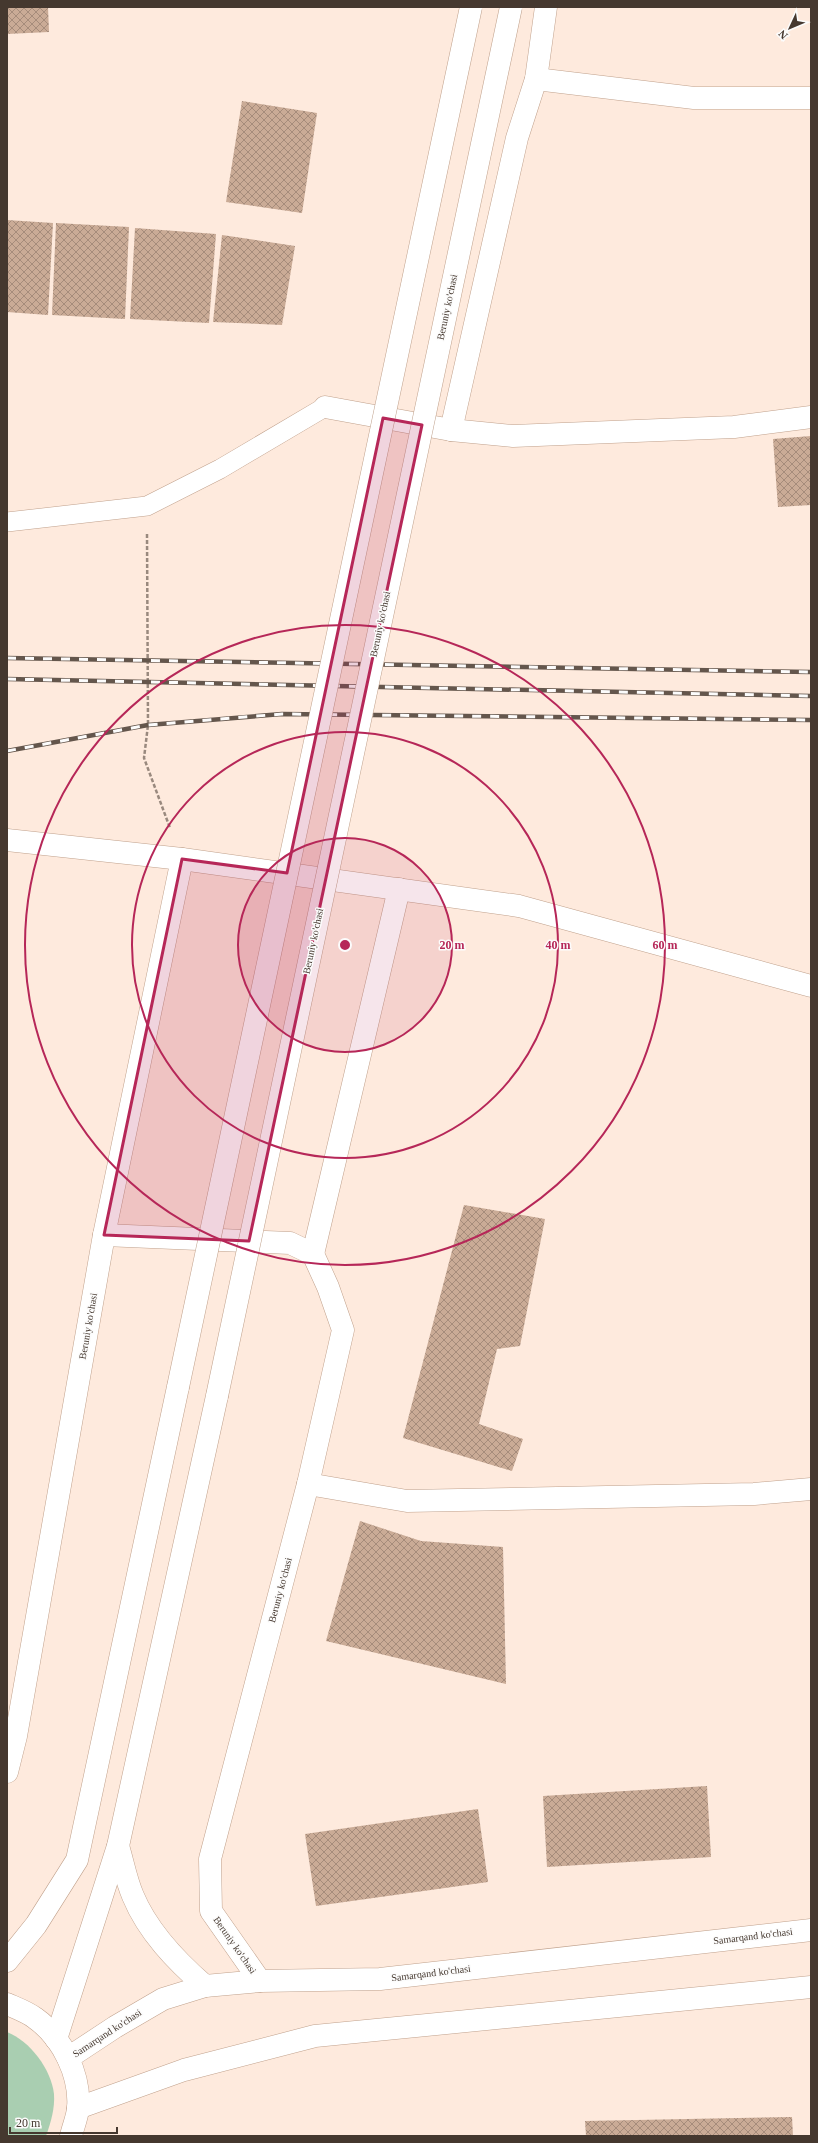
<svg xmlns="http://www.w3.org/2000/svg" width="818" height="2143" font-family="'Times New Roman',serif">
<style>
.green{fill:#a9ceb1}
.building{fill:url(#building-cross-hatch)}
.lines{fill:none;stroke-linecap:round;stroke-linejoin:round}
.lane-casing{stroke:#c0a18c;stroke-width:20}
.street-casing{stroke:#c0a18c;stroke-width:23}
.secondary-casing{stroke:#c0a18c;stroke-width:23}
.path{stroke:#99897e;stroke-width:2.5;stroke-dasharray:4 2;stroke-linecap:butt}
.lane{stroke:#fff;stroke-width:19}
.street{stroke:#fff;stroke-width:22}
.secondary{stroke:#fff;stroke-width:22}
.rail-casing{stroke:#64564c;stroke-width:4.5}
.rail{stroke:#fcfcfc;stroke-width:3;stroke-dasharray:9;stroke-linecap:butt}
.secondary-bridge-casing{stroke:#c0a18c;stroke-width:23;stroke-linecap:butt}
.secondary-bridge{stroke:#fff;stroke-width:22}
.marked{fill:#b62758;fill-opacity:0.2;stroke:#b62758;stroke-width:3;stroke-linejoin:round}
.ring{fill:none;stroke:#b62758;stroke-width:2}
.labels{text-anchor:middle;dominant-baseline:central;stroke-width:3;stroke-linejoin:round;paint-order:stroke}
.street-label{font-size:10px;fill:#45382f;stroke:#fcfcfc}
.centre{fill:#b62758;stroke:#fcfcfc;stroke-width:2}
.ring-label{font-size:12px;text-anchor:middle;font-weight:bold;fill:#b62758;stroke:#fcfcfc;stroke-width:3;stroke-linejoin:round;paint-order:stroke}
</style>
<defs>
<pattern id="building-cross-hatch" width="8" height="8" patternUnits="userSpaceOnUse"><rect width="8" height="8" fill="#caab96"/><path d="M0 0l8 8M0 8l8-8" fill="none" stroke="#a68c7b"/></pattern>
</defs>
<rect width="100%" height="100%" fill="#feeadd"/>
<!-- green -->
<path class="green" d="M7 2032C30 2041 51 2069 54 2094 55 2108 51 2122 46 2136H7Z"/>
<!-- building -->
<g class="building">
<path d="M7 7H48L49 32 7 34Z"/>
<path d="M242 101 317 113 302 213 226 202Z"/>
<path d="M7 220 53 223 48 315 7 312Z"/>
<path d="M56 223 129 227 125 319 52 315Z"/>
<path d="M135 228 216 234 209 323 130 319Z"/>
<path d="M222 235 295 246 282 325 213 322Z"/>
<path d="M811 436V505L778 507 773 439Z"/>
<path d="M464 1205 545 1219 520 1346 497 1349 479 1424 523 1439 512 1471 403 1438Z"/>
<path d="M360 1521 421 1541 503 1547 506 1684 326 1641Z"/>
<path d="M707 1786 711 1857 547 1867 543 1796Z"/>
<path d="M478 1809 488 1882 316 1906 305 1834Z"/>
<path d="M792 2117 793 2136H586L585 2121Z"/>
</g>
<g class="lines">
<!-- lane casing -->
<g class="lane-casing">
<path id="lane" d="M7 522 147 506 220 469 325 407"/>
</g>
<!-- street casing -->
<g class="street-casing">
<g id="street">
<path d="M536 79 694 98H811"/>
<path d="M325 407 451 430 513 436 734 427 811 417"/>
<path d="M451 430 517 138 536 79 546 7"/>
<path d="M7 840 182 859 519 906 811 986"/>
<path d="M104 1235 290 1243 313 1254 328 1287 343 1330 308 1484 210 1859 211 1911 260 1981"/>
<path d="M313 1254 399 889"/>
<path d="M308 1484 407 1501 754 1494 811 1489"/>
<path d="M7 1772 16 1736 104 1235 182 859"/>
</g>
</g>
<!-- secondary casing -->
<g class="secondary-casing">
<g id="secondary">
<path d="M118 1846C123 1862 126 1880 133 1896 148 1932 176 1961 205 1986"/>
<path d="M7 1961 36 1925 77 1860 178 1387"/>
<path d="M7 2004C16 2008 27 2012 35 2018 62 2037 81 2075 78 2109 77 2118 73 2127 71 2136"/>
<path d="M56 2039 118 1846 217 1396"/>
<path d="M68 2058 115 2027 163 1999 205 1986 260 1981 380 1979 811 1930"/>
<path d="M78 2108 184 2070 315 2036 811 1987"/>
</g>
</g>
<!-- path -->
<path class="path" d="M147 534 148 725 144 758 170 828"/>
<!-- lane -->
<use href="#lane" class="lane"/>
<!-- street -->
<use href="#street" class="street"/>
<!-- secondary -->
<use href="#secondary" class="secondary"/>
<!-- rail casing -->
<g class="rail-casing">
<g id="rail">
<path d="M7 658 811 672"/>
<path d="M7 679 811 696"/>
<path d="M7 751 148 725 282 714 811 720"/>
</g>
</g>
<!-- rail -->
<use href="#rail" class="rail"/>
<!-- secondary-bridge casing -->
<g class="secondary-bridge-casing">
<g id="secondary-bridge">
<path d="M178 1387 471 7"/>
<path d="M217 1396 511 7"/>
</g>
</g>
<!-- secondary-bridge -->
<use href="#secondary-bridge" class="secondary-bridge"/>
</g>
<!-- marked area -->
<path class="marked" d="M383 418 422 425 249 1241 104 1235 182 859 287 873Z"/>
<!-- distance rings -->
<circle cx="345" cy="945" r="107" fill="#b62758" fill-opacity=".12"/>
<g class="ring">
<circle cx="345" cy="945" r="107"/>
<circle cx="345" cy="945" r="213"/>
<circle cx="345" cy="945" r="320"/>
</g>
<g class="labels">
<!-- street labels -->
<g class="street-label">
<text transform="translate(447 307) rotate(-78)">Beruniy ko'chasi</text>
<text transform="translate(380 624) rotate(-78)">Beruniy ko'chasi</text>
<text transform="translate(313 941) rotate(-78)">Beruniy ko'chasi</text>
<text transform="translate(88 1326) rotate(-80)">Beruniy ko'chasi</text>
<text transform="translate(280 1590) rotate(-75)">Beruniy ko'chasi</text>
<text transform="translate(753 1936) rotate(-7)">Samarqand ko'chasi</text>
<text transform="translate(235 1945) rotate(55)">Beruniy ko'chasi</text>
<text transform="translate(431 1973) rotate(-7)">Samarqand ko'chasi</text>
<text transform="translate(107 2033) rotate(-33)">Samarqand ko'chasi</text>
</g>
</g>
<circle cx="345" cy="945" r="6" class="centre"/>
<g class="ring-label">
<text x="452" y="949">20 m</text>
<text x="558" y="949">40 m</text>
<text x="665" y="949">60 m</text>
</g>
<!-- border -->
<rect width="818" height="2143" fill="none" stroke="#45382f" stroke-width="16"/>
<!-- north arrow -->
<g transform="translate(790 28) rotate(226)" stroke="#fcfcfc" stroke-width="3" paint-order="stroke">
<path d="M0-3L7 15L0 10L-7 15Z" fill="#45382f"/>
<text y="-6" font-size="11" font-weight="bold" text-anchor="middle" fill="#45382f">N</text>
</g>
<!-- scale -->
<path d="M10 2127v6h107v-6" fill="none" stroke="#45382f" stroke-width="2"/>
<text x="16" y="2127" font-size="12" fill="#45382f" stroke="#fcfcfc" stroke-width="3" paint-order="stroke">20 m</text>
</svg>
